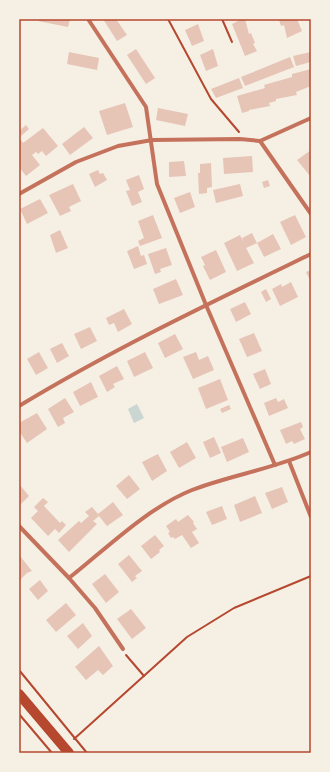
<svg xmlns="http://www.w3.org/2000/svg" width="330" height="772" font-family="Manrope,sans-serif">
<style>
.water{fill:#c9d6d2}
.building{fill:#e6c5b7}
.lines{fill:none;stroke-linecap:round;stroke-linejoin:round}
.path{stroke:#b5482f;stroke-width:2}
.minor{stroke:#c5725c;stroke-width:4}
.primary{stroke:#b5482f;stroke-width:10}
.neatline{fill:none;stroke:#b5482f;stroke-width:1.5}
</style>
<rect width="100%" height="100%" fill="#f6efe4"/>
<!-- water -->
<path class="water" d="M137 404 144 418 134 423 128 409Z"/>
<!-- building -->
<g class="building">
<path d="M39 19H70L68 27 38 21Z"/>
<path d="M103 19H116L127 35 117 41Z"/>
<path d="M242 19H245L249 34 251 33 255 43 253 44 257 51 245 56 232 24Z"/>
<path d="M281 19H297L302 31 287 38 284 25 281 26 279 20Z"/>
<path d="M198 24 204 41 192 46 185 30Z"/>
<path d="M136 49 155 78 146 84 127 55Z"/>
<path d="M213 49 218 66 206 71 200 55Z"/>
<path d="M69 52 99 58 97 70 67 64Z"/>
<path d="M311 52V62L296 66 293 56Z"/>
<path d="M290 57 294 67 245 86 241 77Z"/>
<path d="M311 69V86L296 92 297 95 276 99V101L269 103 270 106 249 110V111L242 113 237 96 265 88 264 85 292 77V74Z"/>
<path d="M239 78 243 88 216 98 211 89Z"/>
<path d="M125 103 133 127 107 135 99 111Z"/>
<path d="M158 108 188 114 185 126 156 120Z"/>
<path d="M26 125 29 129 21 136 19 131Z"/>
<path d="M84 127 93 138 70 155 62 144Z"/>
<path d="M43 128 58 146 46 156 42 151 38 154 36 152 32 155 40 165 26 176 19 167 21 165 19 162V138L23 143Z"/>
<path d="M311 150V175L310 176 297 160Z"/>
<path d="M252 156 253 172 224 174 223 158Z"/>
<path d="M184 161 186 176 169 177V162Z"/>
<path d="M211 163 212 187 207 188V193L199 194 198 173H200V164Z"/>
<path d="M98 170 100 174 103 173 107 180 95 187 89 174Z"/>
<path d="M139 175 144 189 138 192 142 202 132 206 126 191 130 190 126 180Z"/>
<path d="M268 180 270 186 264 188 262 182Z"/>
<path d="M73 184 81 201 69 207 71 211 60 216 49 195Z"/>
<path d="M240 184 243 196 216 203 213 190Z"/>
<path d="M190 192 195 207 180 213 174 198Z"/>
<path d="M40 199 48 213 27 224 20 209Z"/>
<path d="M153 215 162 238 140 246 138 241 144 238 138 221Z"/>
<path d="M295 215 306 237 291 245 280 222Z"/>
<path d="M60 230 68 248 56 253 50 235Z"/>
<path d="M252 233 257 243 246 248 254 263 237 271 224 243 240 235 244 243 242 238Z"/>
<path d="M273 234 281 249 264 257 257 243Z"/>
<path d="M138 246 141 256 144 255 147 264 134 269 127 251Z"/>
<path d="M166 248 172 265 160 269 161 272 155 274 148 254Z"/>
<path d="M216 250 226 272 210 280 203 266 205 265 201 257Z"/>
<path d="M311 270V282L306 272Z"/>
<path d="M176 279 183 295 159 304 153 289Z"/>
<path d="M291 282 298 297 280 306 272 289 281 284 282 287Z"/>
<path d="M266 289 271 299 266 302 261 292Z"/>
<path d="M245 302 251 314 236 322 230 309Z"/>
<path d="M124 309 132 324 118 332 114 323 109 325 106 318Z"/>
<path d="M90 327 97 341 81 349 74 334Z"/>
<path d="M254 333 262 351 247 357 239 339Z"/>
<path d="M175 334 183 349 165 358 158 343Z"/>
<path d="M62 343 69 356 57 363 50 349Z"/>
<path d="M39 352 48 368 36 375 27 359Z"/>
<path d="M145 352 153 368 134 377 127 361Z"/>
<path d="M196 352 199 360 208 356 214 370 193 379 183 357Z"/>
<path d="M117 366 124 379 113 384 115 387 107 392 99 376Z"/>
<path d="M265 369 271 384 260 389 253 374Z"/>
<path d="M220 379 228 400 206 409 198 388Z"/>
<path d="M91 382 98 397 80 406 73 392Z"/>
<path d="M65 398 74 412 63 418 65 423 58 427 48 409Z"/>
<path d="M276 398 278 402 284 399 288 408 269 416 264 403Z"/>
<path d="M229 405 231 409 222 413 220 409Z"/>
<path d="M37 413 47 429 27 443 19 431V423Z"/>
<path d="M301 422 303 427 300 429 305 439 294 444 292 441 286 444 280 430Z"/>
<path d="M214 437 221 453 210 458 203 442Z"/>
<path d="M243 438 249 452 227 462 221 447Z"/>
<path d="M187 442 196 458 179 468 170 452Z"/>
<path d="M158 454 167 471 152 481 142 462Z"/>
<path d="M129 475 140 489 127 499 116 486Z"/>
<path d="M19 484 29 496 20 505H19Z"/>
<path d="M282 487 288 502 272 509 265 493Z"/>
<path d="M255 496 262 513 240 522 234 505Z"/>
<path d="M43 498 48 502 44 506 60 523 62 521 66 525 59 533 55 529 48 536 31 518 38 511 34 507Z"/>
<path d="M113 502 123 515 107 526 99 516 93 521 97 524 69 552 58 540 79 521 81 523 89 516 85 512 92 507 98 514Z"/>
<path d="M222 506 227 519 212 525 206 512Z"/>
<path d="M188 515 194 522 193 523 197 529 192 532 199 543 191 548 182 535 175 539 173 537 171 538 168 533 170 532 166 526 176 519 178 522Z"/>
<path d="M155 535 164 546 159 550 160 552 151 559 141 546Z"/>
<path d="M129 555 142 571 135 576 137 578 132 582 118 564Z"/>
<path d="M20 556 32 571 27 573 19 581Z"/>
<path d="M105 574 119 592 106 603 92 584Z"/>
<path d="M40 580 48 591 38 600 29 589Z"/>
<path d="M66 603 76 615 56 632 46 620Z"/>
<path d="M131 609 146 628 132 639 117 619Z"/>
<path d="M83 623 92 636 78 649 67 636Z"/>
<path d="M99 646 113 666 103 675 98 670 86 680 75 667Z"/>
</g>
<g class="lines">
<!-- path -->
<g class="path">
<path d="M168 19 211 99 239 132"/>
<path d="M222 19 232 42"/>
<path d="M126 655 144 676"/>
<path d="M19 670 87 753"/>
<path d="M19 714 52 753"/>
<path d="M74 739 187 637 234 608 311 576"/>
</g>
<!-- minor -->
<g class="minor">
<path d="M88 19 146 107 157 184 206 305 275 465"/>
<path d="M260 141 311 214"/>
<path d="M19 194 76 162 118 146 152 140 240 139 260 141 311 118"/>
<path d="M19 406C113 349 212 302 311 254"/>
<path d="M289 461 311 517"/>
<path d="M19 526 69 578 95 608 123 649"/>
<path d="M69 578C107 548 147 508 192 490 231 475 273 469 311 452"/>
</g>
<!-- primary -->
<path class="primary" d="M19 694 69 753"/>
</g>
<!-- border -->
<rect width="330" height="772" fill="none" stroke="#f6efe4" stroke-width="40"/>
<rect x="20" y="20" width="290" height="732" class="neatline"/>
</svg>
